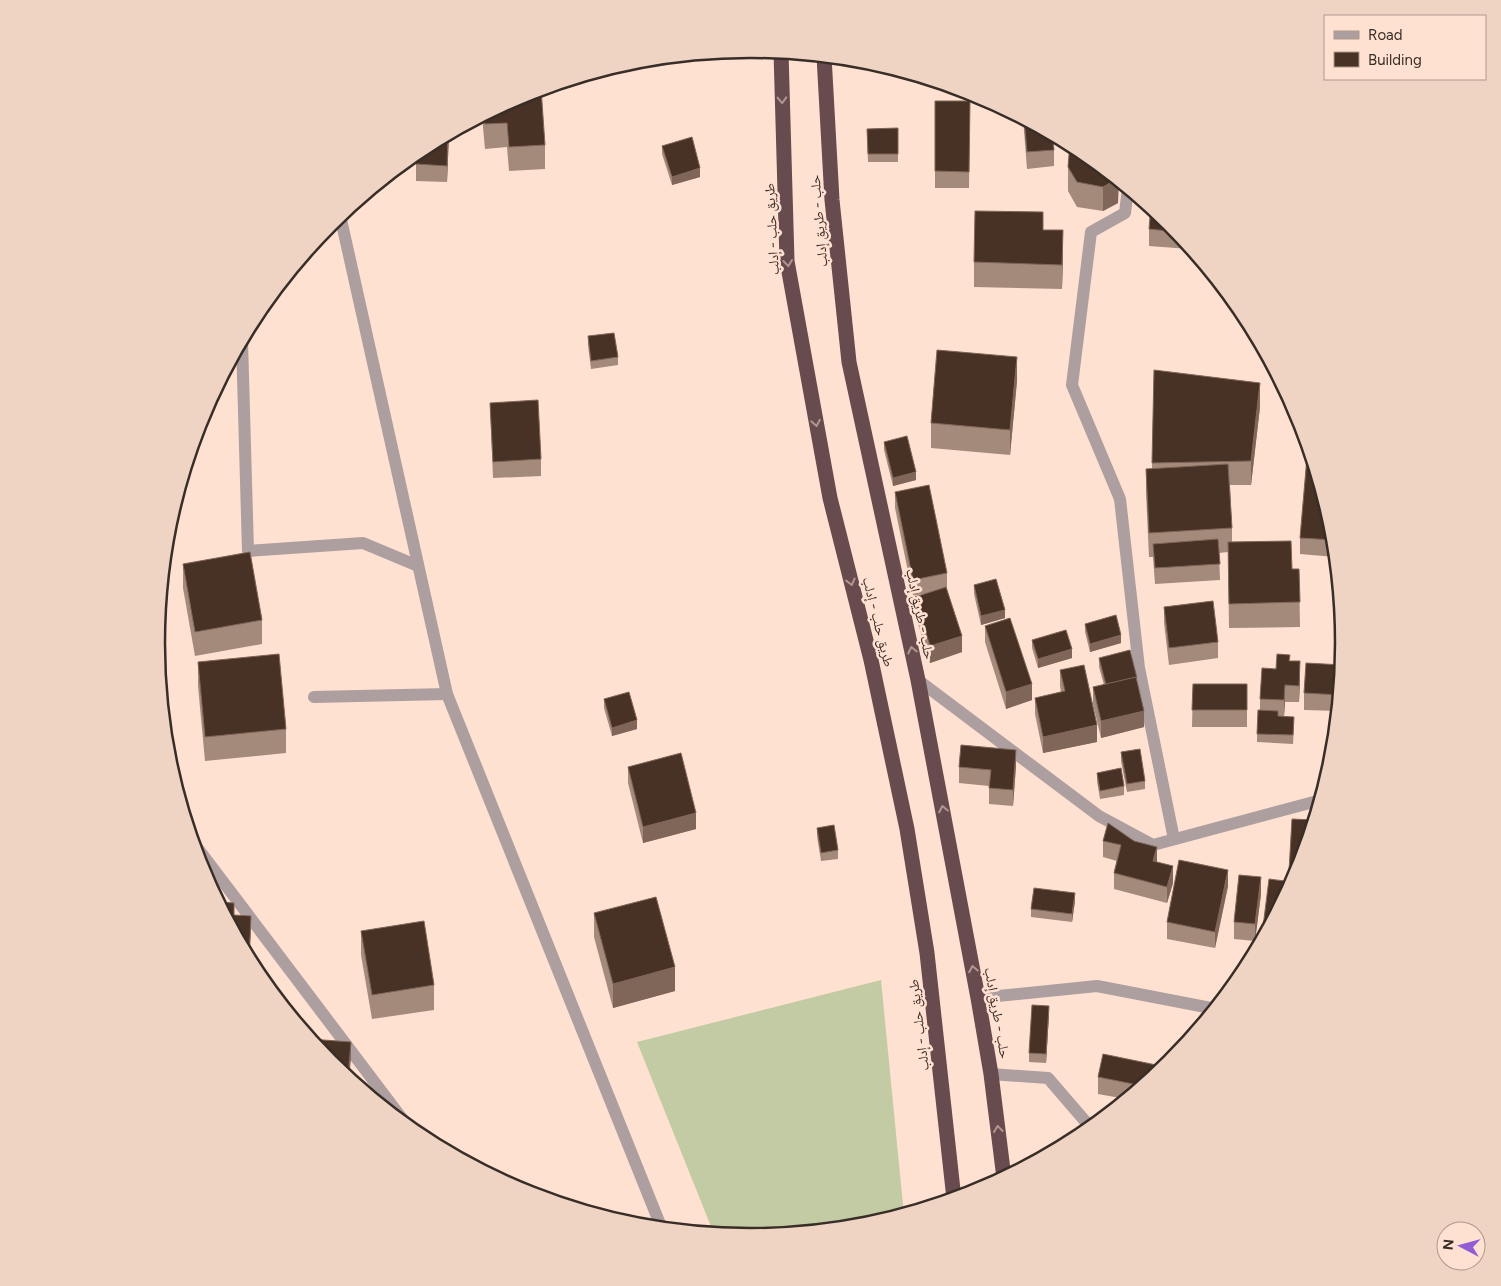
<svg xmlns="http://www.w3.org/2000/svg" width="1501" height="1286" font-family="Figtree,'Noto Naskh Arabic',sans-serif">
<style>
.grass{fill:#c3cba4}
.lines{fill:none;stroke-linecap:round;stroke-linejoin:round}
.minor{stroke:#ad9e9f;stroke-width:12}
.highway{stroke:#674b4e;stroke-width:15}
.wall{fill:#a48a7b}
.shaded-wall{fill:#7f6659}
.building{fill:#483225;stroke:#7f6659}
.oneway{stroke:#b39690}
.labels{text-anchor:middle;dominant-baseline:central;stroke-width:5;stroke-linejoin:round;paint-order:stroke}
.street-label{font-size:14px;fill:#382d27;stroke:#ffe1d1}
.rim{fill:none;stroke:#382d27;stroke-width:2.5}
</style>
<rect width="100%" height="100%" fill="#ffe1d1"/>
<!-- grass -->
<path class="grass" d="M881 980 904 1215 866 1226 750 1237 714 1234 637 1042Z"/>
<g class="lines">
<!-- minor -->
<g class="minor">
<path d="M1128 188 1125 213 1091 232 1072 385 1120 499 1139 668 1174 839"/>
<path d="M340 215 447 694 662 1229"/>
<path d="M242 341 248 551 363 543 418 566"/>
<path d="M918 680 1099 816 1153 845 1321 800"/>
<path d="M314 697 447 694"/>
<path d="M193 842 410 1129"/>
<path d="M978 998 1097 986 1216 1009"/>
<path d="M991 1074 1048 1078 1091 1128"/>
</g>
<!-- highway -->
<g class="highway">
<path d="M781 52 787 261 830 498 871 660 907 829 927 953 954 1199"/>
<path d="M824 56 832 200 849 362 918 680 978 998 991 1074 1004 1178"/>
</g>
</g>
<!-- wall -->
<g class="wall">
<path d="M523 94 545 145V169L509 171 507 147 485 149 482 116Z"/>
<path d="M935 101H970L969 188H935Z"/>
<path d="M1023 118 1052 134 1054 150V166L1027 169Z"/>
<path d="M898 128V162H868L867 129Z"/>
<path d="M449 134 447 182 416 181V152Z"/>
<path d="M1070 143 1118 203 1103 211 1077 207 1068 191V167Z"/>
<path d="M662 146 700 177 672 185 662 154Z"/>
<path d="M1171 223 1189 245V249L1149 246V229Z"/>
<path d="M1063 255 1062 289 974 287V262Z"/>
<path d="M588 336 618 357V365L591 369 588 345Z"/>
<path d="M1154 370 1260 407 1251 485H1230L1232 528V542L1292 569H1299L1300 627 1229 628 1228 552 1219 553 1220 580 1155 584 1153 557H1149L1146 493V469H1152Z"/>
<path d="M1017 381 1010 455 931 448V423Z"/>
<path d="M490 403 541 459V476L493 478Z"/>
<path d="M884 442 916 480 893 486 884 450Z"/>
<path d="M895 492 947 573V589L962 652 930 663 915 614V597L923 594 913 596 895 508Z"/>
<path d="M1333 527 1340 598H1334L1335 557 1300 554V538Z"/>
<path d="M183 564 262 620V644L195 656 183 588Z"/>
<path d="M974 585 1005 618 981 625 974 594Z"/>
<path d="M1164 607 1218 642V658L1169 665 1164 623Z"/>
<path d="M1085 624 1121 643 1090 652 1085 632Z"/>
<path d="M985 626 1032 700 1006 709 985 642Z"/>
<path d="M1032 640 1072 658 1038 668 1032 648Z"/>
<path d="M1099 658 1144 727 1101 738 1093 704V687L1104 685 1099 667Z"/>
<path d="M1290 661 1300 678 1299 702H1285L1284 716 1294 725 1293 744 1257 742V734L1260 710V699L1276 669Z"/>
<path d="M198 662 286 729V753L205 761 198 686Z"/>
<path d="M1343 665 1338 711 1304 710V693Z"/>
<path d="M1060 670 1097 742 1043 753 1035 714V698L1061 692 1060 686Z"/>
<path d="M1193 684H1247V727H1192Z"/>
<path d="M604 699 637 729 612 736 604 708Z"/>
<path d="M1121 752 1145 781V789L1127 792 1121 761Z"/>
<path d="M1016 766 1013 806 989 804V786L959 783V767Z"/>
<path d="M628 767 696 829 643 843 628 783Z"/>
<path d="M1097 773 1124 786V795L1100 799 1097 781Z"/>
<path d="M1108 823 1157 862 1173 883 1167 903 1114 889V873L1117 861 1103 857V841Z"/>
<path d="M817 828 838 850V859L821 861 817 836Z"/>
<path d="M1289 871H1299L1262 941 1263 927 1289 882Z"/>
<path d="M1228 886 1215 948 1167 939V922Z"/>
<path d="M1261 894 1255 941 1234 939V922Z"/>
<path d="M1075 901 1072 922 1031 917V909Z"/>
<path d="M594 913 675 991 613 1008 594 937Z"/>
<path d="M361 931 434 985V1010L372 1019 361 955Z"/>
<path d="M1049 1014 1046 1063 1029 1062V1053Z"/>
<path d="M1166 1067 1126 1099 1098 1094V1077Z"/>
</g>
<!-- shaded-wall -->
<g class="shaded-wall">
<path d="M448 134H449L447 182V166Z"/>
<path d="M700 168V177L672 185V177Z"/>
<path d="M1117 179 1119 181 1118 203 1103 211V187Z"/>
<path d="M1063 230V255L1062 289V265Z"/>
<path d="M1017 357V381L1010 455V430Z"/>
<path d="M1260 383V407L1251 485V461Z"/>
<path d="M916 472V480L893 486V478Z"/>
<path d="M1005 610V618L981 625V616Z"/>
<path d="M1121 635V643L1090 652V644Z"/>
<path d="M962 636V652L930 663V646Z"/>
<path d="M1072 649V658L1038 668V659Z"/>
<path d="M1300 661V678L1299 702V686Z"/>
<path d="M1032 684V700L1006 709V692Z"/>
<path d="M1285 685V702L1284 716V700Z"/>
<path d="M1144 711V727L1101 738V721Z"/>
<path d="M637 720V729L612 736V728Z"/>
<path d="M1097 725V742L1043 753V737Z"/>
<path d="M1016 750V766L1013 806V790Z"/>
<path d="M696 813V829L643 843V827Z"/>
<path d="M1157 847V863L1153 861Z"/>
<path d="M1173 866V883L1167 903V887Z"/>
<path d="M1228 870V886L1215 948V932Z"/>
<path d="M1261 877V894L1255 941V924Z"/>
<path d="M1075 893V901L1072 922V914Z"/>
<path d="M251 916V932L249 960V959Z"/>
<path d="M675 967V991L613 1008V984Z"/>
<path d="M1049 1006V1014L1046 1063V1054Z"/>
<path d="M351 1042V1059L349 1078 348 1077Z"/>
</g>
<!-- building -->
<g class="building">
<path d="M541 88 545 145 509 147 507 123 485 124 484 115 523 94Z"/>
<path d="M935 101H970L969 172 935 171Z"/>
<path d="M1024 119 1052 134 1054 150 1027 152Z"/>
<path d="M898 128V154H868L867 129Z"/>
<path d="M448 134 447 166 416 164V152L421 149Z"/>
<path d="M692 137 700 168 672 177 662 146Z"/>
<path d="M1070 143 1081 149 1117 179 1103 187 1077 182 1068 167Z"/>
<path d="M1151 206 1171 223 1178 232 1149 229Z"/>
<path d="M975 211 1043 212V230H1063L1062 265 974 262Z"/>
<path d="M614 333 618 357 591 361 588 336Z"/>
<path d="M937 350 1017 357 1010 430 931 423Z"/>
<path d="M1154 370 1260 383 1251 461 1152 463Z"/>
<path d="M538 400 541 459 493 462 490 403Z"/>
<path d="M907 436 916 472 893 478 884 442Z"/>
<path d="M1307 457 1312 458 1333 527 1335 540 1300 538Z"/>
<path d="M1228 464 1232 528 1149 533 1146 469Z"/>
<path d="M929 485 947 573 913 580 895 492Z"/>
<path d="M1218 539 1220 564 1155 568 1153 544Z"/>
<path d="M1291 541 1292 569H1299L1300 602 1229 604 1228 542Z"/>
<path d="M1335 545 1339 582H1334Z"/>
<path d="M250 552 262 620 195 632 183 564Z"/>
<path d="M996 579 1005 610 981 616 974 585Z"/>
<path d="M946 587 962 636 930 646 915 597Z"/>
<path d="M1213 601 1218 642 1169 648 1164 607Z"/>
<path d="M1116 615 1121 635 1090 644 1085 624Z"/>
<path d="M1010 618 1032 684 1006 692 985 626Z"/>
<path d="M1066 630 1072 649 1038 659 1032 640Z"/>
<path d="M1130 650 1137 678 1106 685 1099 658Z"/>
<path d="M279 654 286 729 205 737 198 662Z"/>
<path d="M1277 654 1290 655 1289 661H1300L1299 686 1285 685 1284 700 1260 699 1262 668 1276 669Z"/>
<path d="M1306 663 1343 665 1340 695 1304 693Z"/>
<path d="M1084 665 1097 725 1043 737 1035 698 1065 691 1060 670Z"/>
<path d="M1136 677 1144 711 1101 721 1093 687Z"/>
<path d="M1193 684H1247V710H1192Z"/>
<path d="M629 692 637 720 612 728 604 699Z"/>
<path d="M1258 710 1278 711V716L1294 717 1293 735 1257 734Z"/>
<path d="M961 745 1016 750 1013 790 989 788 991 770 959 767Z"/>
<path d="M1140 749 1145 781 1127 784 1121 752Z"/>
<path d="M681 753 696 813 643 827 628 767Z"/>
<path d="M1121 768 1124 786 1100 791 1097 773Z"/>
<path d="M1292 819 1315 820 1299 871H1289Z"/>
<path d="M1108 823 1134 841 1157 847 1153 861 1173 866 1167 887 1114 873 1121 845 1103 841Z"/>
<path d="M834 825 838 850 821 853 817 828Z"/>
<path d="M1179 860 1228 870 1215 932 1167 922Z"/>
<path d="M1239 875 1261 877 1255 924 1234 922Z"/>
<path d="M1269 879 1293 882 1269 928 1263 927Z"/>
<path d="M1034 888 1075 893 1072 914 1031 909Z"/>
<path d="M656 897 675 967 613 984 594 913Z"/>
<path d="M219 902 234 903V915L251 916 249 959Z"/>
<path d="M424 921 434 985 372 995 361 931Z"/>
<path d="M1263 932H1267L1262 941Z"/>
<path d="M1032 1005 1049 1006 1046 1054 1029 1053Z"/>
<path d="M310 1039 351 1042 348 1077 330 1063Z"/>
<path d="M1103 1054 1166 1067 1143 1086 1098 1077Z"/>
</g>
<!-- one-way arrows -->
<defs><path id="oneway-chevron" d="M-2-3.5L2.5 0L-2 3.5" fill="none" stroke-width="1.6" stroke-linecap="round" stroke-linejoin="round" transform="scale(1.25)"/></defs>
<g class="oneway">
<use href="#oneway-chevron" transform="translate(782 100) rotate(88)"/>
<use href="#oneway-chevron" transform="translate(788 263) rotate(83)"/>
<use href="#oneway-chevron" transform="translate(816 423) rotate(80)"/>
<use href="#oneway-chevron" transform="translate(851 582) rotate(76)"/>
<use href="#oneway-chevron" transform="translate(912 650) rotate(-102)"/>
<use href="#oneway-chevron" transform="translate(943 809) rotate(-101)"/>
<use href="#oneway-chevron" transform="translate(973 969) rotate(-101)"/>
<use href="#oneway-chevron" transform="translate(998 1129) rotate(-97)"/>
</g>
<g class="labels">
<!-- street labels -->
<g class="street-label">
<text transform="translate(819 221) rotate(-95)">حلب - طريق إدلب</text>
<text transform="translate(772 229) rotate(-93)">طريق حلب - إدلب</text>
<text transform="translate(920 614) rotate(78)">حلب - طريق إدلب</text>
<text transform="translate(878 622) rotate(76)">طريق حلب - إدلب</text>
<text transform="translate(997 1013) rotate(80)">حلب - طريق إدلب</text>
<text transform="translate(919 1025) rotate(-97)">طريق حلب - إدلب</text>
</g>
</g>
<!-- crop -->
<path d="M0 0H1501V1286H0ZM165 643a585 585 0 1 1 1170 0a585 585 0 1 1-1170 0Z" fill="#efd3c3" fill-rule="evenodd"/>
<path class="rim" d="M165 643a585 585 0 1 1 1170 0a585 585 0 1 1-1170 0Z"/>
<!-- legend -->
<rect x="1324" y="15" width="162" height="65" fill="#ffe1d1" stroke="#af998d"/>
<rect x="1334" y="31" width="25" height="8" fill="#ad9e9f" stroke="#af998d"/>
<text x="1368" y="40" font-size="15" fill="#382d27">Road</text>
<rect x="1334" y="52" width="25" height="15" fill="#483225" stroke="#af998d"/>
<text x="1368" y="65" font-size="15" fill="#382d27">Building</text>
<!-- north arrow -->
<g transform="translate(1461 1246) rotate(276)"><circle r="24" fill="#ffe1d1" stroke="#af998d"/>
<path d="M0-4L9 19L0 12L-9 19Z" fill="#925cd4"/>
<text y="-8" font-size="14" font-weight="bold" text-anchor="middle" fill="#382d27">N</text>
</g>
</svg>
